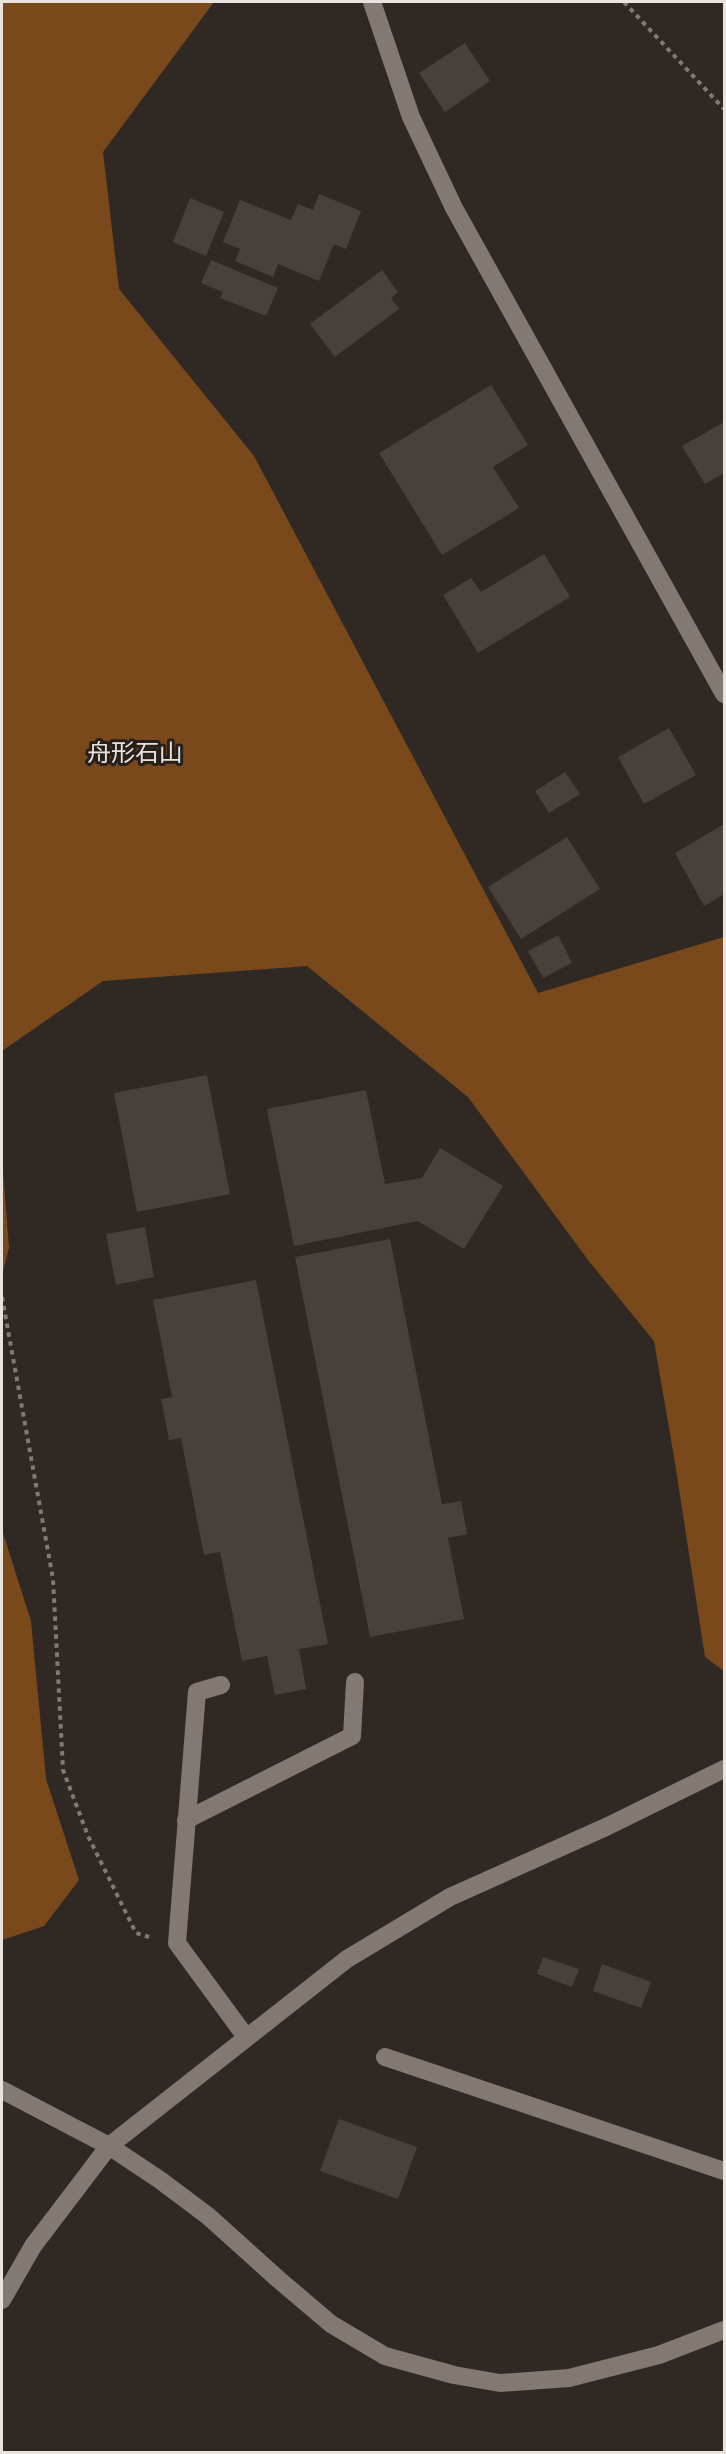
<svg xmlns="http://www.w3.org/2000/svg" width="726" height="2454" font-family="'Alegreya Sans','Noto Sans JP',sans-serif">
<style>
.forest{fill:#79491c}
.building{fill:#48403a}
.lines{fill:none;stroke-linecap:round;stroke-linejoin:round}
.path{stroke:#807a75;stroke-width:4;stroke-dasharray:4.5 4.5;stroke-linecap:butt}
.minor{stroke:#817972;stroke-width:18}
.labels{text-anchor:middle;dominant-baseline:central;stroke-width:6;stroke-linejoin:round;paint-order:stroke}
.quarter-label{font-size:24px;fill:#e8e3df;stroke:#261f1a}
</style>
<rect width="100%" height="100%" fill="#302923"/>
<!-- forest -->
<g class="forest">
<path d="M2 2H214L103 152 119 289 254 456 538 993 724 937V1671L705 1657 675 1463 654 1341 588 1260 468 1097 307 966 103 981 2 1051Z"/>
<path d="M2 1158 9 1248 2 1275Z"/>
<path d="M2 1530 31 1621 46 1779 79 1880 44 1926 2 1940Z"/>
</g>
<!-- building -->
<g class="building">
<path d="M465 43 490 81 445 112 419 73Z"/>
<path d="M319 194 361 211 346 249 334 244 319 281 278 264 273 277 235 261 240 249 223 242 240 200 291 220 298 204 313 210Z"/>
<path d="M190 198 224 212 206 256 173 242Z"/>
<path d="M211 260 278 288 266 316 220 298 223 292 201 283Z"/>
<path d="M382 270 398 292 391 298 399 309 335 357 310 324Z"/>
<path d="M491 385 528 445 493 467 519 508 442 555 379 453Z"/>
<path d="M724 422V473L705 484 682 446Z"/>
<path d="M544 554 570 597 478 653 443 595 471 578 481 592Z"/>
<path d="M669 728 696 775 644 804 618 757Z"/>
<path d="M565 772 580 794 549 813 535 791Z"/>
<path d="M724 824V894L704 906 675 853Z"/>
<path d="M567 837 600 889 521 939 488 887Z"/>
<path d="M558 935 572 963 543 978 528 951Z"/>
<path d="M207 1075 230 1194 137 1212 114 1093Z"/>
<path d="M366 1090 385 1184 422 1178 440 1148 503 1186 464 1249 418 1221 294 1246 267 1109Z"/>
<path d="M145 1227 154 1277 116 1285 106 1234Z"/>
<path d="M390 1239 442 1504 461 1501 467 1534 448 1538 464 1619 370 1637 295 1257Z"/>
<path d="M256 1280 328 1644 299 1649 306 1689 275 1695 267 1656 242 1661 220 1552 204 1555 181 1438 169 1440 161 1399 172 1397 153 1300Z"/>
<path d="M543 1957 579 1969 572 1987 537 1974Z"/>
<path d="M602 1964 651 1982 641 2008 593 1991Z"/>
<path d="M339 2119 417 2147 398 2199 320 2171Z"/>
</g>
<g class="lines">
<!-- path -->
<g class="path">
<path d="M624 2 724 109"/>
<path d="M2 1297 53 1579 63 1770 88 1836 136 1933 149 1937"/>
</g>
<!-- minor -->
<g class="minor">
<path d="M372 2 411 117 454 208 724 694"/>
<path d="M221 1685 197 1692 177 1943 246 2037"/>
<path d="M186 1820 352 1736 355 1682"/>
<path d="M385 2057 724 2171"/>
<path d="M2 2090 109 2146 160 2180 208 2216 278 2279 331 2324 385 2356 454 2375 500 2383 569 2378 659 2355 724 2330"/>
<path d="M2 2300 33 2246 109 2146 347 1959 450 1897 606 1827 724 1769"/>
</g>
</g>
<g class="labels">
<!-- quarter labels -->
<g class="quarter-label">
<text x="135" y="754">舟形石山</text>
</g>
</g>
<!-- border -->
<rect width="726" height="2454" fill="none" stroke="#e8e3df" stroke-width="6"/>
</svg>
